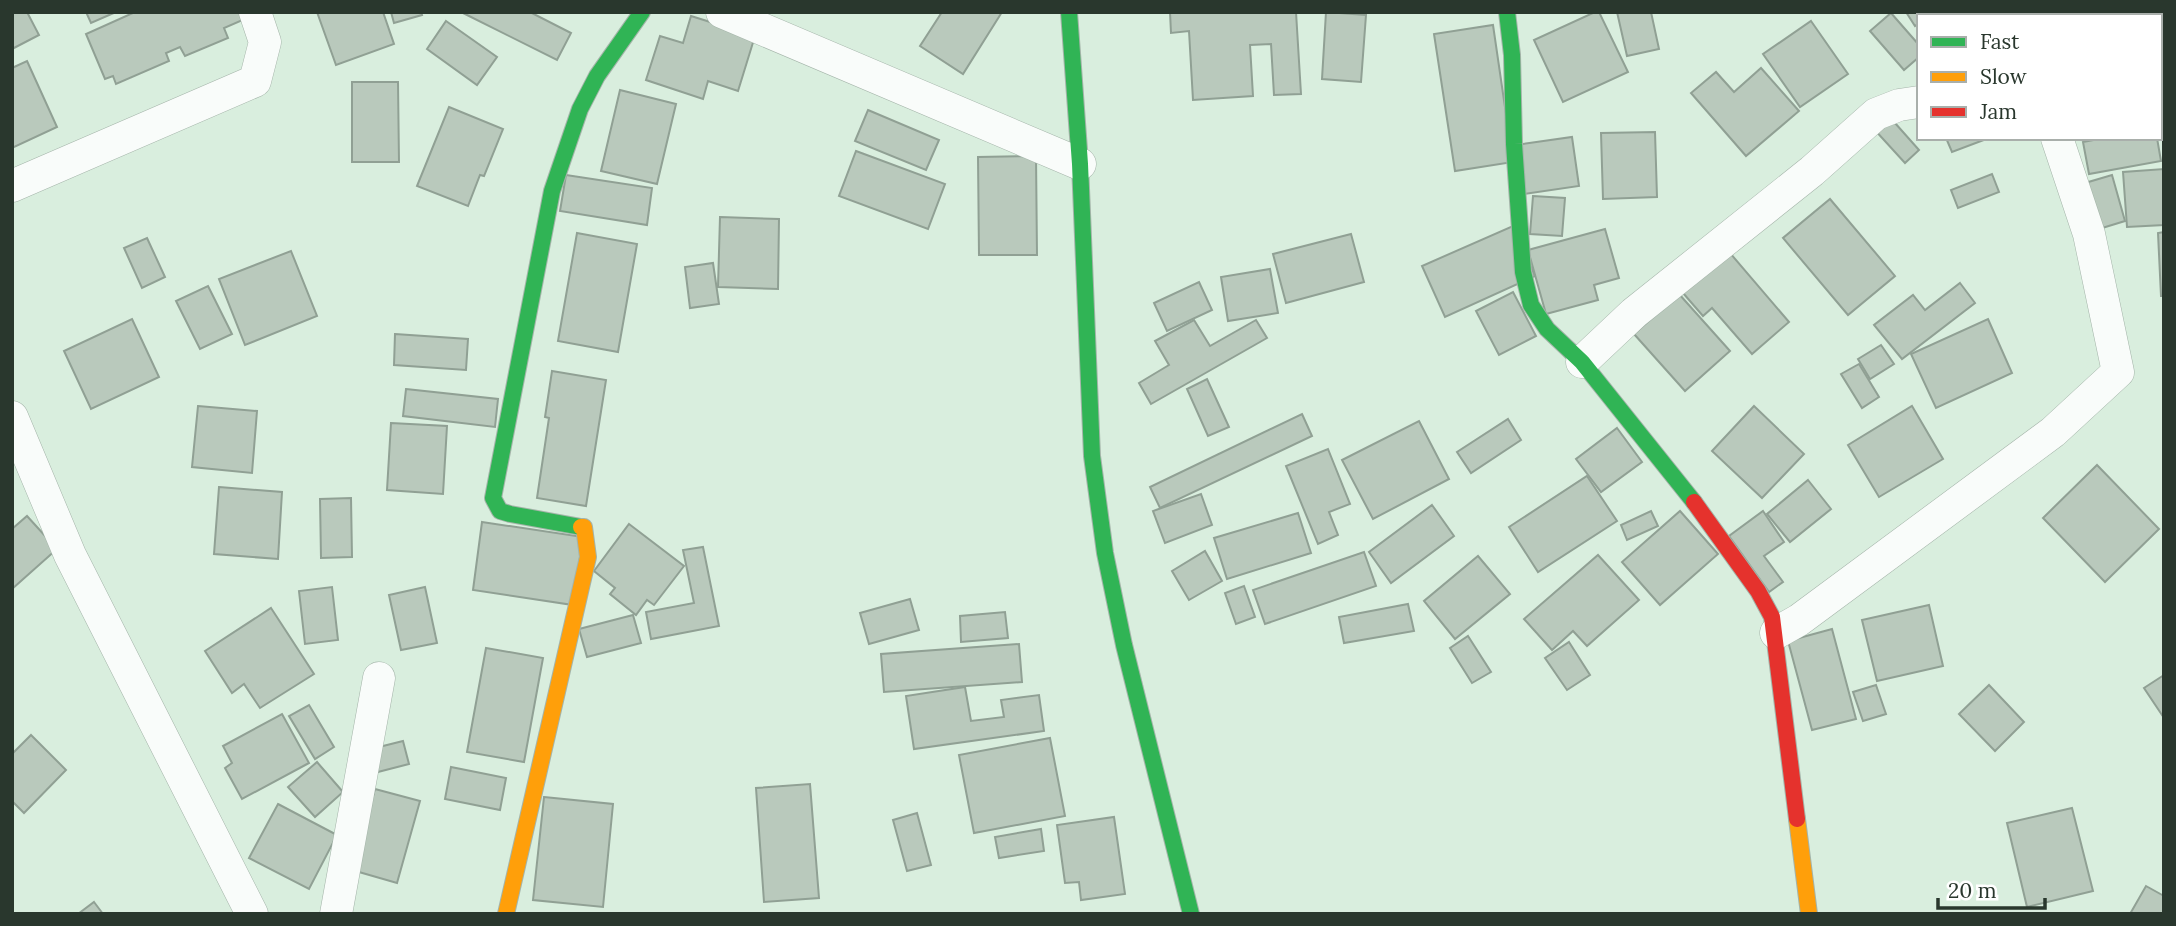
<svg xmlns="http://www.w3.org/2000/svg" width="2176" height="926" font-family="Lora,serif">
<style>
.building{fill:#b9c9bc;stroke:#90a094;stroke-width:2}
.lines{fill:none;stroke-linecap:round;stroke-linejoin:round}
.street-casing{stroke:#a4b4a9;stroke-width:33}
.fast-casing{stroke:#a4b4a9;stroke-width:18}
.slow-casing{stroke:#a4b4a9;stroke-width:18}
.jam-casing{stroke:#a4b4a9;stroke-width:18}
.street{stroke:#f9fcfa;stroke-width:32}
.fast{stroke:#30b455;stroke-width:16}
.slow{stroke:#ff9f0a;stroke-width:16}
.jam{stroke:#e5322d;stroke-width:16}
</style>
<rect width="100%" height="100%" fill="#d9eede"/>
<!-- building -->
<g class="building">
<path d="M12 12H27L39 35 12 49Z"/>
<path d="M86 12H116L91 23Z"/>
<path d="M135 12H243L245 19 224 28 228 38 185 56 180 47 166 53 169 61 116 84 113 76 105 79 86 34Z"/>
<path d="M317 12H383L394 44 336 65Z"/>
<path d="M391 12H421L422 15 394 23Z"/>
<path d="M461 12H530L571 33 557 60Z"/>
<path d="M942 12H1002L963 74 920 46Z"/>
<path d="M1170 12H1296L1301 94 1274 95 1271 44 1250 45 1253 96 1193 100 1189 31 1171 33Z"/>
<path d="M1326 12 1366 15 1361 82 1322 79Z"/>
<path d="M1595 12H1599L1628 72 1563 102 1534 40Z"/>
<path d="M1617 12H1651L1659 49 1627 56Z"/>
<path d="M1906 12H1935L1930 16H1919V23L1915 26Z"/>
<path d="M1891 13 1919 45V57L1904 70 1870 31Z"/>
<path d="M691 16 755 36 738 91 708 81 703 99 646 80 660 36 683 43Z"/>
<path d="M446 21 497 57 477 85 427 49Z"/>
<path d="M1811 21 1848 74 1800 107 1763 54Z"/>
<path d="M1493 25 1513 162 1455 171 1434 34Z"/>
<path d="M27 61 57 127 12 148V68Z"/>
<path d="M1761 68 1799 111 1746 156 1691 93 1716 72 1734 92Z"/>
<path d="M352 82H398L399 162H352Z"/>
<path d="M620 90 676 104 657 184 601 171Z"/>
<path d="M449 107 503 129 484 176 480 175 468 206 417 186Z"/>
<path d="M868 110 939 140 926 170 855 141Z"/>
<path d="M1887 114 1919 150 1905 163 1873 128Z"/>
<path d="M1655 132 1657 197 1603 199 1601 133Z"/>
<path d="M1572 137 1579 186 1524 194 1516 145Z"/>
<path d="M1946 138H1989L1952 152Z"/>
<path d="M2104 138H2157L2161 161 2089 174 2083 142Z"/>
<path d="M856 151 945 184 928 229 839 196Z"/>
<path d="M1036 156 1037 255H979L978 157Z"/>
<path d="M2164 169V225L2127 227 2123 172Z"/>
<path d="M1992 174 1999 192 1958 208 1951 190Z"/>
<path d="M566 175 652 188 647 225 560 211Z"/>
<path d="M2112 175 2125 221 2099 229 2085 183Z"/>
<path d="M1533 196 1565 198 1562 236 1530 234Z"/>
<path d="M1830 199 1895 276 1848 315 1783 238Z"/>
<path d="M720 217 779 219 778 289 718 287Z"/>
<path d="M1513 226 1535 276 1445 317 1422 266Z"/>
<path d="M1605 229 1619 278 1594 285 1598 300 1546 314 1528 250Z"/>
<path d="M2164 232V296H2161L2158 233Z"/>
<path d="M577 233 637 244 618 352 558 341Z"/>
<path d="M1351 234 1364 282 1286 303 1273 254Z"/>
<path d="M147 238 165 277 142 288 124 248Z"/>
<path d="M291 251 317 316 245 345 219 279Z"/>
<path d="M1730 253 1789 322 1752 354 1712 308 1703 316 1683 293Z"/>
<path d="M713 263 719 304 690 308 685 267Z"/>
<path d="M1270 269 1278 313 1228 321 1221 277Z"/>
<path d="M1199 282 1212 310 1167 331 1154 303Z"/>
<path d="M1960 283 1975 303 1902 359 1874 325 1913 295 1925 310Z"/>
<path d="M208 286 232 334 200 349 176 301Z"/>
<path d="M1513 292 1536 336 1499 355 1476 311Z"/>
<path d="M1679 294 1730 351 1685 391 1634 334Z"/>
<path d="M132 319 159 377 91 409 64 351Z"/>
<path d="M1988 319 2012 373 1936 408 1911 354Z"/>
<path d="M1194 320 1210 346 1256 320 1267 338 1151 404 1139 383 1169 365 1155 341Z"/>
<path d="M395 334 468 339 466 370 394 365Z"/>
<path d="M1881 345 1894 364 1870 379 1858 359Z"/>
<path d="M1859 364 1879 397 1862 408 1841 374Z"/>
<path d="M552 371 606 380 586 506 537 498 549 418 545 417Z"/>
<path d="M1207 379 1229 427 1208 436 1187 389Z"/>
<path d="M406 389 498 399 495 427 403 416Z"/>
<path d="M198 406 257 411 252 473 192 467Z"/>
<path d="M1754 406 1804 454 1762 498 1712 451Z"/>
<path d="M1912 406 1943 459 1879 497 1848 445Z"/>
<path d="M1302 414 1312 436 1160 508 1150 487Z"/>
<path d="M1508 419 1521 440 1471 473 1457 452Z"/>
<path d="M1419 421 1449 479 1373 519 1342 460Z"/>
<path d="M391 423 447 426 443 494 387 490Z"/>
<path d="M1617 428 1642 462 1601 492 1576 459Z"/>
<path d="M1328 449 1350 504 1329 512 1338 535 1318 544 1286 466Z"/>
<path d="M2097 465 2159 529 2105 582 2043 518Z"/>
<path d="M1587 476 1617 521 1538 572 1509 527Z"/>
<path d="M1808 480 1831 509 1790 542 1767 514Z"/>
<path d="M219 487 282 492 278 559 214 554Z"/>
<path d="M1201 494 1212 525 1165 543 1153 511Z"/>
<path d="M351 498 352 557 321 558 320 499Z"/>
<path d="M1432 505 1454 536 1391 583 1369 552Z"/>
<path d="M1651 511 1658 526 1627 540 1621 525Z"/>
<path d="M1680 511 1718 554 1660 605 1622 562Z"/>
<path d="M1763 511 1784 542 1764 556 1783 582 1769 592 1729 536Z"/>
<path d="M1298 513 1311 553 1227 579 1214 538Z"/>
<path d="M27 516 57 549 12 589V529Z"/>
<path d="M482 522 583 537 573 605 473 590Z"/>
<path d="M629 524 684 566 654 605 647 600 636 615 610 594 615 588 594 571Z"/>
<path d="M703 547 719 626 651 639 646 612 694 603 683 550Z"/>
<path d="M1205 551 1222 581 1189 600 1172 571Z"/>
<path d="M1364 552 1376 586 1265 624 1253 590Z"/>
<path d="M1598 555 1639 600 1587 646 1573 631 1552 650 1524 619Z"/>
<path d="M1478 556 1510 594 1455 639 1424 601Z"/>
<path d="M1244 586 1255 617 1236 624 1225 593Z"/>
<path d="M332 587 338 640 305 644 299 591Z"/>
<path d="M425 587 437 643 401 650 389 595Z"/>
<path d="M910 599 919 630 869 644 860 613Z"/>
<path d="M1408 604 1414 631 1344 643 1339 617Z"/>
<path d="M1929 605 1943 666 1877 681 1862 620Z"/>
<path d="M271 608 314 674 260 708 244 684 232 693 205 651Z"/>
<path d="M1005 612 1008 638 961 642 960 616Z"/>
<path d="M633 615 641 643 587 657 579 629Z"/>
<path d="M1832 629 1856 719 1812 730 1788 641Z"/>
<path d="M1468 636 1491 672 1472 683 1450 648Z"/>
<path d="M1569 642 1590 675 1567 690 1545 658Z"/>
<path d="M1019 644 1022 682 884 692 881 654Z"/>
<path d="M486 648 543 658 524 762 467 752Z"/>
<path d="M2164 675V718L2144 688Z"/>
<path d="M1876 685 1886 714 1863 721 1853 692Z"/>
<path d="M1989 685 2024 722 1995 751 1959 714Z"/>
<path d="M965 687 971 721 1004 717 1001 700 1039 695 1044 731 914 749 906 696Z"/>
<path d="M309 705 334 747 315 759 289 716Z"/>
<path d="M282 714 309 763 242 799 225 768 232 763 223 746Z"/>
<path d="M31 735 66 770 24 813 12 801V754Z"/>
<path d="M1050 738 1065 816 974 833 959 755Z"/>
<path d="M403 741 409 764 374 773 367 750Z"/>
<path d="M317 762 343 792 315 817 288 787Z"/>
<path d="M451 767 506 778 500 810 445 799Z"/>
<path d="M810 784 819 898 764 902 756 788Z"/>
<path d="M375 789 420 801 397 883 352 870Z"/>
<path d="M544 797 613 804 603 907 533 900Z"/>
<path d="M278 804 337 835 309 889 249 858Z"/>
<path d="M2072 808 2093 891 2027 907 2007 823Z"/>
<path d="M917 813 931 865 907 871 893 820Z"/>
<path d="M1114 817 1125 894 1081 900 1079 882 1065 883 1057 825Z"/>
<path d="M1041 829 1044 851 999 858 995 837Z"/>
<path d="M2146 886 2164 896V914H2130Z"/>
<path d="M94 902 103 914H78Z"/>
</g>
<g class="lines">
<!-- street casing -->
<g class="street-casing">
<g id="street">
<path d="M722 12 1080 164"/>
<path d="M2160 47 2164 46"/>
<path d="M12 186 255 81 265 42 255 12"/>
<path d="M1582 362 1634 313 1812 171 1876 114 1899 105 1919 102"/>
<path d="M12 417 70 555 252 914"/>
<path d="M1776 633 1799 620 2053 432 2118 372 2089 234 2057 138"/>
<path d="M336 914 379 678"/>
</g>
</g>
<!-- fast casing -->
<g class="fast-casing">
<g id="fast">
<path d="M1069 12 1080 164 1092 456 1105 553 1124 645 1191 914"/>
<path d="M1507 12 1512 55 1514 144 1523 272 1531 305 1547 329 1582 362 1694 502"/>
<path d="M581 527 510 514 500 511 493 498 552 191 580 109 597 76 642 12"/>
</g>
</g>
<!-- slow casing -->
<g class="slow-casing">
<g id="slow">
<path d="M1797 819 1809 914"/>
<path d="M506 914 588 557 584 527H581"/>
</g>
</g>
<!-- jam casing -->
<g class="jam-casing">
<path id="jam" d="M1694 502 1758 591 1772 617 1797 819"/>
</g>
<!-- street -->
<use href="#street" class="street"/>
<!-- fast -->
<use href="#fast" class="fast"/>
<!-- slow -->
<use href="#slow" class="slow"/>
<!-- jam -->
<use href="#jam" class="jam"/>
</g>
<!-- border -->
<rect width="2176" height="926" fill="none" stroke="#29372d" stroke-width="28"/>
<!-- legend -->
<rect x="1917" y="14" width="245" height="126" fill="#ffffff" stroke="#a9afab" stroke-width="2"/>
<rect x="1931" y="37" width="35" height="10" fill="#30b455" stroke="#a9afab" stroke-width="2"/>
<text x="1980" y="49" font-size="21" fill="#29372d">Fast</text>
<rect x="1931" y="72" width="35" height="10" fill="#ff9f0a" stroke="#a9afab" stroke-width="2"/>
<text x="1980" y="84" font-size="21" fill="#29372d">Slow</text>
<rect x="1931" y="107" width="35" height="10" fill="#e5322d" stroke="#a9afab" stroke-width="2"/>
<text x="1980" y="119" font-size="21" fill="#29372d">Jam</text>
<!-- scale -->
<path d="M1938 898v10h107v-10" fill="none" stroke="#29372d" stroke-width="3.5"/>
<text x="1948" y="898" font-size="21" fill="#29372d" stroke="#ffffff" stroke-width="5" paint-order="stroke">20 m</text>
</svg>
